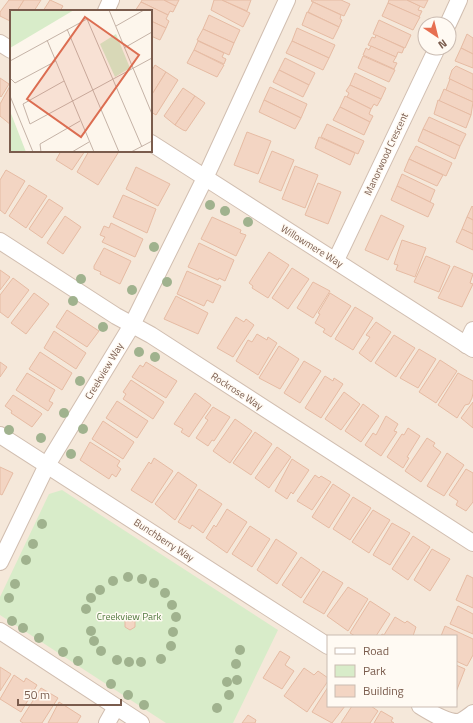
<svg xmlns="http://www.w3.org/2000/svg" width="473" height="723" font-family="'Titillium Web',sans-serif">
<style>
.residential{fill:#f5e8da;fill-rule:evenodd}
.green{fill:#d8ecc9}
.building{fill:#f3d5c3;stroke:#e6bba3}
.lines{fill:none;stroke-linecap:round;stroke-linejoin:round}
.street-casing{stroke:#d1beb0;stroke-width:18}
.street{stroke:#fff;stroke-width:16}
.tree{fill:#a0b28e}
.labels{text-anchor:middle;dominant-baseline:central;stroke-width:3;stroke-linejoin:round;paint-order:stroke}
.street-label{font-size:10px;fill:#7a5c4d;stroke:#fffaf3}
.park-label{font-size:10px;fill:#537a41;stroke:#fffaf3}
.inset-road{fill:none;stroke:#c5b3a7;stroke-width:1}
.view{fill:#dc6d51;fill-opacity:0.15;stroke:#dc6d51;stroke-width:2}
.inset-edge{fill:none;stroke:#7a5c4d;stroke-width:2}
</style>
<rect width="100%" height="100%" fill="#fdf6ec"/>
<!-- residential -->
<path class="residential" d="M0 0H473V723H0ZM11 11H151V151H11ZM425 24H449V48H425ZM328 636H456V706H328Z"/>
<!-- green -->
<path class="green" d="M62 490 278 630 233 723H166L0 615V597L49 494Z"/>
<!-- building -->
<g class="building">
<path d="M9 0H24L17 11H11L10 21 0 16V12Z"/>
<path d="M24 0H41L34 11H17Z"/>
<path d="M50 0 61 5 63 6 60 11H43Z"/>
<path d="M142 0H164L176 6 173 12 170 11 168 15 141 2Z"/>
<path d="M164 0H179L176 6Z"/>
<path d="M214 0H222L250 13 243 27 211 10Z"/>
<path d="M222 0H251L247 11Z"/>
<path d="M312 0H341L350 4 344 16 311 1Z"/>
<path d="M389 0H407L420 6 418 10 422 11 419 17 388 3Z"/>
<path d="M407 0H428L424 8Z"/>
<path d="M141 2 168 15 166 19 169 21 166 28 151 21V11H135Z"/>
<path d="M313 2 341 15 340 19 342 20 339 27 308 12Z"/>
<path d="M388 3 420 17 413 30 382 16Z"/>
<path d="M307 12 339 27 333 39 302 25Z"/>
<path d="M209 15 240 30 234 43 203 29Z"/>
<path d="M379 20 411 35 405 48 373 34Z"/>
<path d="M151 21 166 28 160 40 151 36Z"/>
<path d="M297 28 335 45 329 58 292 41Z"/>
<path d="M203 29 234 43 229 55 197 40Z"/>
<path d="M467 34 473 38V54L461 48Z"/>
<path d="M376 35 404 48 402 53 398 52 396 57 368 45 372 37 375 38Z"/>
<path d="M198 41 224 53 222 57 226 59 224 64 194 50Z"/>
<path d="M292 41 329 58 323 70 286 53Z"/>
<path d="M371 46 396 57 393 62 397 63 394 69 363 55 366 48 369 50Z"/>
<path d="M461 48 473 54V68L455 61Z"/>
<path d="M194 50 224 65 217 77 187 63Z"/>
<path d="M363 56 395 70 389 82 358 68Z"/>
<path d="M285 58 315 73 309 85 279 70Z"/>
<path d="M155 65 166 72 151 96V72Z"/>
<path d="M456 66 473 74V90L449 79 452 70Z"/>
<path d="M279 70 309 85 303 97 273 82Z"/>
<path d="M166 72 178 80 156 115 151 112V96Z"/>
<path d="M355 73 386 88 381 99 350 85Z"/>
<path d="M0 78 9 84 1 97 0 96Z"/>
<path d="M450 79 473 90V102L446 90Z"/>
<path d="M350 85 381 99 377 106 374 104 371 109 347 97 349 93 346 91Z"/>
<path d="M10 86 11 87V125L0 116V104Z"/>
<path d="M270 87 307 104 301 118 264 100Z"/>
<path d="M183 88 195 96 175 125 164 116Z"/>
<path d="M444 89 473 102 471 115 439 101Z"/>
<path d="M195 96 205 103 186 131 183 130 175 125Z"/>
<path d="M345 96 371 109 369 114 373 116 370 122 340 107Z"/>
<path d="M264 100 301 118 295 129 259 112Z"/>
<path d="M438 100 471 115 466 128 434 114Z"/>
<path d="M340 107 370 122 364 135 333 120Z"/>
<path d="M429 117 466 134 460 146 423 129Z"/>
<path d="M327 124 364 141 358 154 321 137Z"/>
<path d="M423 129 460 146 455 159 418 141Z"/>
<path d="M247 132 271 141 258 174 234 165Z"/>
<path d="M319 137 355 153 350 165 315 148Z"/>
<path d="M416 146 452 163 446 176 409 159Z"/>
<path d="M61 151H85L72 170 56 160Z"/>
<path d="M89 151H114L118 153 98 185 77 172Z"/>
<path d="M272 151 294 160 281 191 259 182Z"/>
<path d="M409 159 443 175 437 186 404 171Z"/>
<path d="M295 166 318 175 305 208 282 199Z"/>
<path d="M136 167 170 184 158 206 126 189Z"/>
<path d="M6 170 25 181 5 214 0 210V180Z"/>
<path d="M402 174 435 190 430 202 397 186Z"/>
<path d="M318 183 341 192 328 224 305 215Z"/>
<path d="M29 185 47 196 26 228 9 216Z"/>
<path d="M397 186 434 204 428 217 391 200Z"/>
<path d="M123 195 156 209 147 233 113 217Z"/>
<path d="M49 199 63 208 42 238 29 229Z"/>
<path d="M472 206 473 207V220L467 217Z"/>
<path d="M381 215 404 226 388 260 365 250Z"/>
<path d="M65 216 81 227 63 254 47 243Z"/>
<path d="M212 217 241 230 240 233 246 235 236 256 201 239Z"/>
<path d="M467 217 473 220V234L462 229Z"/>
<path d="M111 223 143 239 135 257 102 242 105 237 100 235 104 226 109 228Z"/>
<path d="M462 229 473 234V250L456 242Z"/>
<path d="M402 240 426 248 415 277 396 270 398 265 394 264Z"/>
<path d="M199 243 234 260 225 281 219 278 218 280 188 267Z"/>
<path d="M104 248 131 261 120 284 100 274 101 272 94 269V266Z"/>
<path d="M269 252 289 265 268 298 252 288 253 286 249 283Z"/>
<path d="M426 256 450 266 439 292 414 282Z"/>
<path d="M454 266 473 274 470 283 473 284 462 307 438 298Z"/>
<path d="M292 268 309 279 288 309 272 298Z"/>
<path d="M0 270 10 277 0 290Z"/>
<path d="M187 271 221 286 213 303 207 300 204 306 177 294Z"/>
<path d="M13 278 29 290 8 318 0 312V295Z"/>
<path d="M313 282 330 291 313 318 297 308Z"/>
<path d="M34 293 49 304 26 334 11 323Z"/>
<path d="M330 293 351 306 331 337 323 332 325 329 315 323 320 314 318 313Z"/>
<path d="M176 296 208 313 198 334 164 319Z"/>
<path d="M355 307 373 318 353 350 335 339Z"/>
<path d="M67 310 99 331 87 347 56 327Z"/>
<path d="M236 317 244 322 246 319 254 325 233 357 217 348Z"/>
<path d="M376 322 391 332 371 362 359 353 370 337 366 335Z"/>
<path d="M54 331 86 353 76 369 44 348Z"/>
<path d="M257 334 267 340 268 337 277 343 258 375 236 361 248 340 252 342Z"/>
<path d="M394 335 415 348 396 377 375 363Z"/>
<path d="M279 346 299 359 280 389 259 378Z"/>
<path d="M419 349 436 359 418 388 400 378Z"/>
<path d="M40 352 72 373 62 390 29 369Z"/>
<path d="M440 360 457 371 436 403 419 392Z"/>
<path d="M304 361 321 371 300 403 284 393Z"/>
<path d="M0 362 7 367 0 377Z"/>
<path d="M146 362 177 381 166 398 132 377 140 365 143 367Z"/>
<path d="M27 373 55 390 49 401 53 403 48 411 16 390Z"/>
<path d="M458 373 473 381V393L472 398 469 404 465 405 457 418 438 405Z"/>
<path d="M325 376 333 381 334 378 343 384 321 418 305 408Z"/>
<path d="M131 380 164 402 153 419 123 399 126 394 123 392Z"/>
<path d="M344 392 360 404 341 430 325 419Z"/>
<path d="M195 393 211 405 189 437 181 432 183 429 174 424Z"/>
<path d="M13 395 41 413 42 414 32 427 11 413 12 411 5 406Z"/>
<path d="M117 401 148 421 137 438 106 418Z"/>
<path d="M473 402V428L461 418Z"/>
<path d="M363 404 379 416 361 442 345 431Z"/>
<path d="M213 407 230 417 214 441 212 440 208 446 196 438 208 420 205 418Z"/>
<path d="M386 416 398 424 394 431 397 432 381 456 365 445 373 433 376 435Z"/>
<path d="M235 419 252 431 230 463 213 451Z"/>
<path d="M103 421 134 442 123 459 92 439Z"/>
<path d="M408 428 420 436 407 457 409 458 403 468 387 457 402 434 404 435Z"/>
<path d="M255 432 272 444 251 475 233 463Z"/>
<path d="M427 438 435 443 433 446 441 452 421 482 405 471Z"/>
<path d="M90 442 120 461 117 466 121 469 116 477 112 474 109 479 80 460Z"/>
<path d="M277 447 291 457 269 488 255 478Z"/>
<path d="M447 453 464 465 444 496 427 486Z"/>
<path d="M154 458 173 471 152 503 131 490 149 462 151 464Z"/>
<path d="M292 459 309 470 293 494 291 492 287 499 275 491Z"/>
<path d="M0 467 13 473 2 495 0 494Z"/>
<path d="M466 469 473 473V502L466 511 456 505 458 501 449 495Z"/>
<path d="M178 472 197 485 175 520 155 504Z"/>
<path d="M315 475 319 478 321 476 331 482 312 510 297 501Z"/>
<path d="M333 484 350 495 329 528 312 517Z"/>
<path d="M199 489 222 504 203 533 192 525 190 529 178 522Z"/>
<path d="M353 497 371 508 350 540 333 529Z"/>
<path d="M227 509 247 522 227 553 206 538 214 525 216 527Z"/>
<path d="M373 510 390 520 369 553 352 542Z"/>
<path d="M392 523 410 533 390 565 373 555Z"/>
<path d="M250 526 270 539 252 567 232 554Z"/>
<path d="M413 536 430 547 408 580 392 569Z"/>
<path d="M276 539 297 553 277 584 257 570Z"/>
<path d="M432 549 450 559 430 591 414 580Z"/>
<path d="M301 557 320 570 301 598 282 585Z"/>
<path d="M323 571 343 583 324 614 303 602Z"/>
<path d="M467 575 473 578V608L456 600Z"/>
<path d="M348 587 368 599 348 631 327 616Z"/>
<path d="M370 601 390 614 376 636H355L350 633Z"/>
<path d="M458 606 473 614V634L450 624Z"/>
<path d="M395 617 405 623 407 621 416 627 413 636H381L382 634 384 635Z"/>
<path d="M130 618 135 621V627L130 630 125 627V621Z"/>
<path d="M445 626 473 639V655L467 666 456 661V636H441Z"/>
<path d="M280 651 290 657 285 665 294 671 282 689 263 678Z"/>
<path d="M456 665 465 669 456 692Z"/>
<path d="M0 667 11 674 0 691Z"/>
<path d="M304 668 314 675 318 671 328 678V681L307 712 284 696Z"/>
<path d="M14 675 24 682 26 678 37 685 21 712 0 699Z"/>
<path d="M328 687V706H345L332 723 312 712Z"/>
<path d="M41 688 58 698 42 723H23L20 721Z"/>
<path d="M59 702 81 716 77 723H48Z"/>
<path d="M352 706H371L378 711 370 723H341Z"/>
<path d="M381 711 393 718 391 721 394 723H374Z"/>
<path d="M248 715 256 720 255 723H242Z"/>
</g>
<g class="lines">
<!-- street casing -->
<g class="street-casing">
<g id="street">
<path d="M106 11 111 0"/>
<path d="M448 24 459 0"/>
<path d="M0 43 11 50"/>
<path d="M151 143 473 349"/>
<path d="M0 241 116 316 151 335 473 543"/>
<path d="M336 260 437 48"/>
<path d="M466 345 473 330"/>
<path d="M0 435 328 646"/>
<path d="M0 562 47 465 132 325 205 178 287 0"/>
<path d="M0 631 141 723"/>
<path d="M420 706C430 712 447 723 459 722 464 720 469 716 473 713"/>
<path d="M107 723 116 707"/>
</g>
</g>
<!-- street -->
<use href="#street" class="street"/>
</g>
<!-- trees -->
<g class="tree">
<circle cx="210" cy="205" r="5"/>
<circle cx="225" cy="211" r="5"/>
<circle cx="248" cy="222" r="5"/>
<circle cx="154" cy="247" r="5"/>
<circle cx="81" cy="279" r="5"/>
<circle cx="167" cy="282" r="5"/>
<circle cx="132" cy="290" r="5"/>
<circle cx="73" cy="301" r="5"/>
<circle cx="103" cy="327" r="5"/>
<circle cx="139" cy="352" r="5"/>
<circle cx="155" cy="357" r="5"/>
<circle cx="80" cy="381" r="5"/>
<circle cx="64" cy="413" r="5"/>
<circle cx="83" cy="429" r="5"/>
<circle cx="9" cy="430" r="5"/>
<circle cx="41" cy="438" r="5"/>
<circle cx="71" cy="454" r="5"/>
<circle cx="42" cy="524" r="5"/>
<circle cx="33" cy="544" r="5"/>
<circle cx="26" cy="560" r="5"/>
<circle cx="128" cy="577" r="5"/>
<circle cx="142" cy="579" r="5"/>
<circle cx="113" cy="581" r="5"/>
<circle cx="154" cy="583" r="5"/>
<circle cx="15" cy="584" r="5"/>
<circle cx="100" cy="590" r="5"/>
<circle cx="165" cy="593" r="5"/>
<circle cx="9" cy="598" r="5"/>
<circle cx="91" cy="598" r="5"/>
<circle cx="172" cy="605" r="5"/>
<circle cx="86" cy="609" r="5"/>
<circle cx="176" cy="617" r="5"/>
<circle cx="12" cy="621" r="5"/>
<circle cx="23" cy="628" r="5"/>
<circle cx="91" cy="631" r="5"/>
<circle cx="173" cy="632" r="5"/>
<circle cx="39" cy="638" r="5"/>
<circle cx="94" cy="641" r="5"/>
<circle cx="171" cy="646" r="5"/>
<circle cx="240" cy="650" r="5"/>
<circle cx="101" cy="651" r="5"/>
<circle cx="63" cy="652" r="5"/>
<circle cx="161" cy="659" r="5"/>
<circle cx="117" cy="660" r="5"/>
<circle cx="78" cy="661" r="5"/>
<circle cx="129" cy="662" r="5"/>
<circle cx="141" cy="662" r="5"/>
<circle cx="236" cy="664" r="5"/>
<circle cx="237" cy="680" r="5"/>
<circle cx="227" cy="682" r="5"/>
<circle cx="111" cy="684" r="5"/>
<circle cx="128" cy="695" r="5"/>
<circle cx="229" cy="695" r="5"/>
<circle cx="144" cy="705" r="5"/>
<circle cx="217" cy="708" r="5"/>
</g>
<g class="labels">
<!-- street labels -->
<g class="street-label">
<text transform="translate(386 154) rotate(-65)">Manorwood Crescent</text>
<text transform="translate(312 246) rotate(32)">Willowmere Way</text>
<text transform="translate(104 371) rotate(-59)">Creekview Way</text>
<text transform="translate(237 391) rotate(33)">Rockrose Way</text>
<text transform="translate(164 540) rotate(33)">Bunchberry Way</text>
</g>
<!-- park labels -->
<g class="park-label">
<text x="129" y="616">Creekview Park</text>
</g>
</g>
<!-- overview -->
<g transform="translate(10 10)">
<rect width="142" height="142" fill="#fdf6ec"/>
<path d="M0 0H64L0 38ZM106 24 120 58 105 67 90 34ZM0 101 16 142H0Z" fill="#d8ecc9"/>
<path class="inset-road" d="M99 0 142 104M106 16 134 0M57 19 109 142M37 30 84 142M114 38 142 22M0 51 77 9 132 137M0 68 5 73 46 51M54 71 13 94 20 114 142 48M0 86 23 142M31 142 30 134 70 111M62 142 79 132M121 142 142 131"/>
<path class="view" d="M75 7 129 45 71 127 17 89Z"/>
<rect width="142" height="142" class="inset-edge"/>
</g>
<!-- legend -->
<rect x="327" y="635" width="130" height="72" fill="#fffaf3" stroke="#cabbb1"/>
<rect x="335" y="648" width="20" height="6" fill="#ffffff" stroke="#cabbb1"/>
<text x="363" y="655" font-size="12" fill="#7a5c4d">Road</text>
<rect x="335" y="665" width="20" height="12" fill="#d8ecc9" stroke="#cabbb1"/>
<text x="363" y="675" font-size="12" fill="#7a5c4d">Park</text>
<rect x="335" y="685" width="20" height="12" fill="#f3d5c3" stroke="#cabbb1"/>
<text x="363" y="695" font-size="12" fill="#7a5c4d">Building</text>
<!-- north arrow -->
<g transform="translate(437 36) rotate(145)"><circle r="19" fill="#fffaf3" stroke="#cabbb1"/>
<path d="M0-3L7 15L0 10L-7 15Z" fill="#e76f51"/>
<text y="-6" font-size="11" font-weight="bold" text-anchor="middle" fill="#7a5c4d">N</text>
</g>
<!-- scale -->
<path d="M18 699v6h103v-6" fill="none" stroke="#7a5c4d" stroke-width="2"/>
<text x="24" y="699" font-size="12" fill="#7a5c4d" stroke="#fffaf3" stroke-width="3" paint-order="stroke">50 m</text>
</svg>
